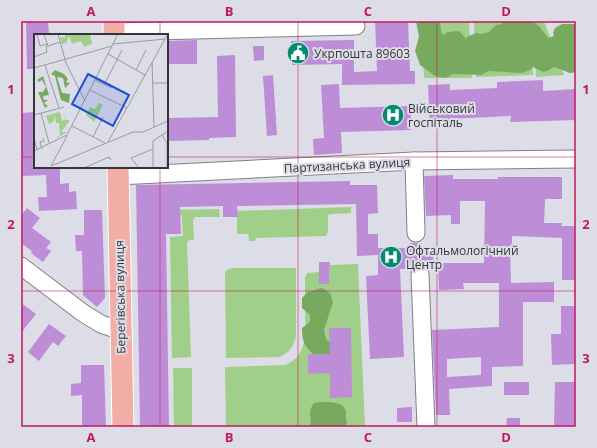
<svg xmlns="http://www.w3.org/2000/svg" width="597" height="448" font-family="'Open Sans',sans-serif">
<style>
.green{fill:#a0cf89}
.forest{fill:#77a95f}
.building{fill:#be8dd7;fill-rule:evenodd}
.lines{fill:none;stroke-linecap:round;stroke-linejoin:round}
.minor-casing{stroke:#81808a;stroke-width:19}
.major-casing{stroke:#fff;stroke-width:23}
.minor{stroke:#fff;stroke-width:17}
.major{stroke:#f1ada6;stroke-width:21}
.grid{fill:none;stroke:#c2185b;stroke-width:1;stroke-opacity:0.55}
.labels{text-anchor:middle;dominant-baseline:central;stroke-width:4;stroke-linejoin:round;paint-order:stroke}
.poi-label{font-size:12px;fill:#353539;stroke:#dddde8;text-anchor:start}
.street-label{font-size:12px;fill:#353539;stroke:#dddde8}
.inset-road{fill:none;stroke:#9a9aa2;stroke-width:1}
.view{fill:#1d4ed8;fill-opacity:0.15;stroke:#1d4ed8;stroke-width:2}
.inset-edge{fill:none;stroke:#353539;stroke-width:2}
.neatline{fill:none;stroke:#c2185b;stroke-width:1.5}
.grid-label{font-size:13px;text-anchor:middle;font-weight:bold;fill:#c2185b}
</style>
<rect width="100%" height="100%" fill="#dddde8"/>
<!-- green -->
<g class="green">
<path d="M421 21H469L472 78H424Z"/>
<path d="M474 21H531L533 75 476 77Z"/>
<path d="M534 21H544L564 75 536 77Z"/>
<path d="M351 207V213L331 214 328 215V232L326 236 256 238 255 241H249L248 234H237V211Z"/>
<path d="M219 209 220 217H195L193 220 194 240H189L187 243 191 357 172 358 170 237 183 236 182 215 169 214V210Z"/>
<path d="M358 264 365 427H226L225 367 285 365C308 356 306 332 305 312 305 300 305 289 305 277L307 273 319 272V284H329L330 265Z"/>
<path d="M234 268H296V337C293 347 289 353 279 357L226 358 225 272 228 269Z"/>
<path d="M173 368H192V427H174Z"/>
</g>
<!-- forest -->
<g class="forest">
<path d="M416 21H440L441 32 443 35 448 32 458 31 462 34 466 39 467 37 476 33 481 34 489 32 496 25 502 24 505 21H532L540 27 548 38 554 36 553 33 555 28 562 24H576V72L570 73 554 67C544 74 543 72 533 67L530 70 521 73 488 71 482 75 453 74 446 78 435 76 420 65 415 51 419 37Z"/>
<path d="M322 288 330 293 333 302 324 330 326 339 330 342V354H313C304 345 302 341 302 328L310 322V315L302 308V298L308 292Z"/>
<path d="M320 402C329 402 344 401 346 412 346 416 345 418 347 422L345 427H310C313 416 306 414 314 403Z"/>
</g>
<!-- building -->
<g class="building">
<path d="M26 21H48L49 35H35V69H27Z"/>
<path d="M375 21H408L410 71H415V84L342 85V64L292 65 291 41 354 40V72L377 71Z"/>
<path d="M197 40V64H167V41Z"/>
<path d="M253 46H264V60L254 61Z"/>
<path d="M235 55 236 137 209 138V140L167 141V118L218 117 217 56Z"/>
<path d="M273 75 277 135 267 136 263 76Z"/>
<path d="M543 80V91L576 89V120L510 122 511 116 449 119 450 127H430L428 85 450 84V90L497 88V82Z"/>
<path d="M339 84 340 108 411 106V130L341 132 342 153 314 155 313 139 324 138 321 85Z"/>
<path d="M35 112V167H60V184L69 183V192L76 191 77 209 39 211 38 197H47L46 175 21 176V113Z"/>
<path d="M453 175V179H498V177H562V199H545L544 223H562L561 226H576V280H562V238L512 236V249H510L511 283 554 282V302H523V366L492 367V386L449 389 450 415H436L432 330 499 327V283H463L464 289 439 290 438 263H484L485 201H460V224H451V215L426 216 424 176ZM481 357V375L447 377V359Z"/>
<path d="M350 181V185H377L378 213 368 214V234H378V255L357 256 356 204 237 206 238 217H223V206L180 207 181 234H166L169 427H140L136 185Z"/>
<path d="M27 208 40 218 32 228 51 242 46 248 51 251 43 262 31 253 32 251 21 243V216Z"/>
<path d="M84 210H102L105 298 97 307 83 295 82 251H76L75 235H84Z"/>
<path d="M410 243H422V248H433V269H429L425 265 420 264 415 265 411 269H400L404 357 370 359 366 276 378 275V248H410Z"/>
<path d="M319 262H330L329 284H319Z"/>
<path d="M21 303 36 314 21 333Z"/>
<path d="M561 306H576V364L552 365 551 334H561Z"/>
<path d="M49 324 66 336 58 346 53 342 39 361 28 352Z"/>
<path d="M329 328H351L352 397 330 398V373L308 374V354H330Z"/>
<path d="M81 365H104L106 427H82V395L71 396V384L81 383Z"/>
<rect x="504" y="382" width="25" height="13"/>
<path d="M555 382H576V427H554Z"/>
<path d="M412 407V422H397V408Z"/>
<path d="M507 418H520V427H506Z"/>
</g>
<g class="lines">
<!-- minor casing -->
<g class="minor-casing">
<g id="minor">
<path d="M114 32 356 26"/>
<path d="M414 161 416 233"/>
<path d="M118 176 414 161 576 159"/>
<path d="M21 266 83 313 101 324 121 331"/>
<path d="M420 274 426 427"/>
</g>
</g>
<!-- major casing -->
<g class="major-casing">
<g id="major">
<path d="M114 21V35"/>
<path d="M118 167 123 427"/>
</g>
</g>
<!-- minor -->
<use href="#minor" class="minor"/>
<!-- major -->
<use href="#major" class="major"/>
</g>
<!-- grid -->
<path class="grid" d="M160 21V35M298 21V427M437 21V427M21 157H35M167 157H576M160 167V427M21 291H576"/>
<!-- icons -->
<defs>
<g id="civic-disc" transform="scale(1.15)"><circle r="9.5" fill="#028b71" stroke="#dddde8"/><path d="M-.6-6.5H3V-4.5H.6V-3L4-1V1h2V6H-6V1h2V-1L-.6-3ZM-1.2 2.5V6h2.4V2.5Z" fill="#fff"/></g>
<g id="hospital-disc" transform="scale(1.15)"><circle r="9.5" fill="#028b71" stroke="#dddde8"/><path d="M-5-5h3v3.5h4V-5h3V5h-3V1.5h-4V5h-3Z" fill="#fff"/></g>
</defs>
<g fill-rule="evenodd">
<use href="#civic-disc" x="298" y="53"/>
<use href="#hospital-disc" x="393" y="115"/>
<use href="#hospital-disc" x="391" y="257"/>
</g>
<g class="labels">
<!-- poi labels -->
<g class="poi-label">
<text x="314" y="53">Укрпошта 89603</text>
<text x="408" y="108">Військовий<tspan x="408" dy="14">госпіталь</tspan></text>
<text x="406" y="250">Офтальмологічний<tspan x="406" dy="14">Центр</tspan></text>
</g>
<!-- street labels -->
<g class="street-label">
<text transform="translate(347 165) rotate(-3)">Партизанська вулиця</text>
<text transform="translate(120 297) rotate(-91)">Берегівська вулиця</text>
</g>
</g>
<!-- overview -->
<g transform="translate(34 34)">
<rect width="134" height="134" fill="#dddde8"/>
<path d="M31 0H56L58 10 50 13 47 7 38 10 35 2 32 9 28 10 26 3 31 4ZM65 69 69 71 60 88 52 81 56 73 61 75ZM26 78 28 87 31 85 29 79 31 86H36L27 98H33L21 105 26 101 25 89H22L21 81 19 88 15 90 12 82Z" fill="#a0cf89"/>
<path d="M21 36 30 40 34 45 32 48 36 49 31 54 29 44 23 43 28 59 36 60 35 69 27 66 21 42 17 40ZM9 42 15 61 9 62 10 66H14L10 69 14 72 11 74 4 58H9L12 53 8 46 5 48 3 46Z" fill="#77a95f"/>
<path class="inset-road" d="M3 0 6 12 14 10M10 0 14 12 26 8M24 0 32 29 51 67M79 10 131 5 133 2M74 20 111 41M0 23 13 18 12 13 14 12M118 28 120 93M11 31 25 74M0 34 78 12M102 36 112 16M61 46 78 54M119 49H134M70 51 88 16M56 56 93 74M7 79 15 109M0 81 30 73M38 92 71 109M128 101 133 109V134M59 103 69 83M0 104 3 116M74 108 131 5M8 115 6 108 10 107 9 104M0 117 33 101 84 0M17 132 99 98H109L134 87M17 132 33 102M50 134 75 123 77 126M105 134 97 124 119 115M119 134V107L134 97"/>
<path class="view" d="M54 40 95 61 79 92 38 70Z"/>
<rect width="134" height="134" class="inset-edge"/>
</g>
<!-- border -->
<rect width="597" height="448" fill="none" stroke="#dddde8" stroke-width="44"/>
<rect x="22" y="22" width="553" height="404" class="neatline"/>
<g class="grid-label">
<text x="91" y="16">A</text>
<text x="229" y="16">B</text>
<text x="368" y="16">C</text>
<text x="506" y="16">D</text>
<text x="11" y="94">1</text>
<text x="586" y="94">1</text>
<text x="11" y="229">2</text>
<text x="586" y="229">2</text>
<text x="11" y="363">3</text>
<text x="586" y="363">3</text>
<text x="91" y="442">A</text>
<text x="229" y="442">B</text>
<text x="368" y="442">C</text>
<text x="506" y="442">D</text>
</g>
</svg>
